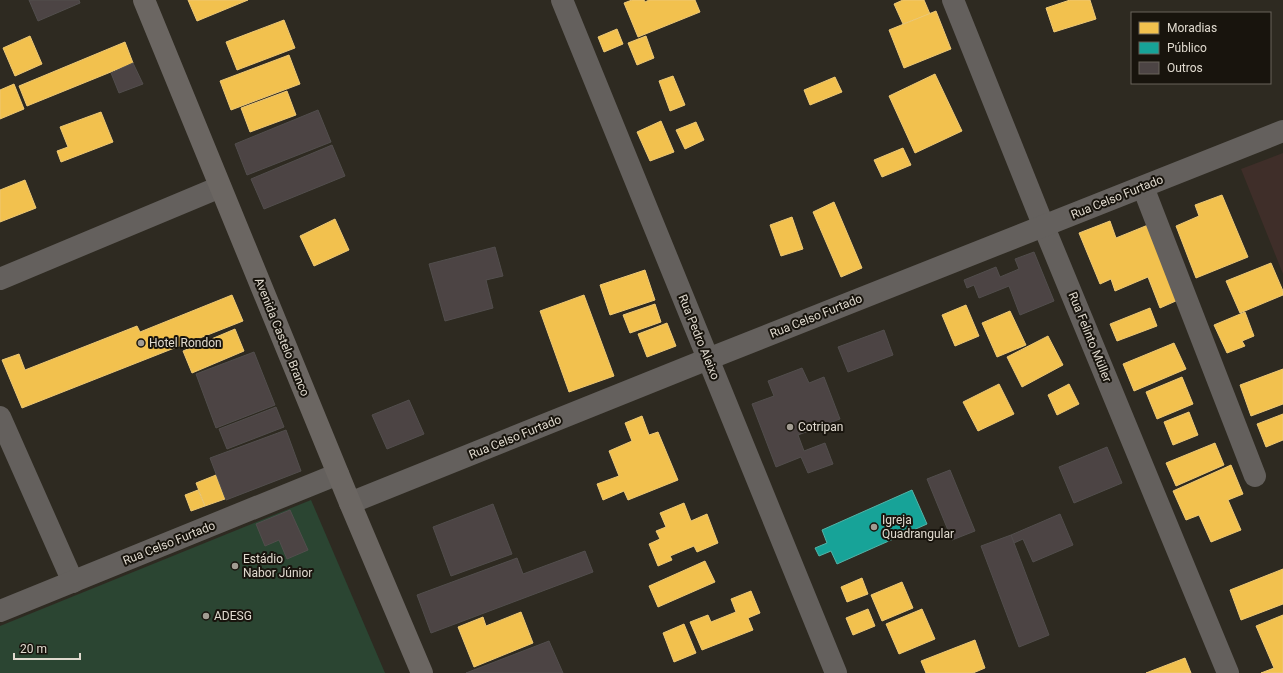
<svg xmlns="http://www.w3.org/2000/svg" width="1283" height="673" font-family="Roboto,sans-serif">
<style>
.education{fill:#3f2e29}
.green{fill:#2b4532}
.homes{fill:#f2c14e;stroke:#edc875}
.public{fill:#17a398;stroke:#53b4a8}
.building{fill:#4c4444;stroke:#524e4d}
.lines{fill:none;stroke-linecap:round;stroke-linejoin:round}
.minor{stroke:#64605d;stroke-width:22}
.highway{stroke:#6b6662;stroke-width:22}
.poi-dot{fill:#a29c92;stroke:#18140d;stroke-width:1.5}
.labels{text-anchor:middle;dominant-baseline:central;stroke-width:4;stroke-linejoin:round;paint-order:stroke}
.street-label{font-size:12px;fill:#e0dacf;stroke:#18140d}
.poi-label{font-size:12px;fill:#e0dacf;stroke:#18140d;text-anchor:start}
</style>
<rect width="100%" height="100%" fill="#2e2a21"/>
<!-- education -->
<path class="education" d="M1283 153V274L1241 169Z"/>
<!-- green -->
<path class="green" d="M311 500 385 673H0V626Z"/>
<!-- homes -->
<g class="homes">
<path d="M188 0H248L197 21Z"/>
<path d="M632 0H644L645 2 649 0H695L700 12 638 37 624 3Z"/>
<path d="M903 0H924L930 14 903 24 894 4Z"/>
<path d="M1070 0H1090L1096 19 1054 32 1046 8Z"/>
<path d="M936 11 951 49 904 68 889 30Z"/>
<path d="M284 20 295 48 237 70 226 42Z"/>
<path d="M617 29 623 44 604 52 598 37Z"/>
<path d="M30 36 42 64 15 76 3 48Z"/>
<path d="M646 36 654 58 637 65 628 43Z"/>
<path d="M125 42 133 63 27 106 19 86Z"/>
<path d="M289 55 300 84 231 110 220 81Z"/>
<path d="M935 74 962 131 915 153 889 96Z"/>
<path d="M673 76 685 105 670 111 659 81Z"/>
<path d="M835 77 842 92 810 105 804 90Z"/>
<path d="M14 84 24 109 0 119V90Z"/>
<path d="M287 91 296 115 250 132 241 108Z"/>
<path d="M101 112 113 142 61 162 57 151 68 147 60 127Z"/>
<path d="M661 121 674 152 650 161 637 132Z"/>
<path d="M696 122 704 140 685 149 676 130Z"/>
<path d="M903 148 911 165 882 177 874 160Z"/>
<path d="M25 180 36 208 0 222V190Z"/>
<path d="M1222 195 1248 257 1196 278 1176 226 1199 216 1195 205Z"/>
<path d="M834 202 862 268 841 277 813 212Z"/>
<path d="M792 217 803 249 781 256 770 225Z"/>
<path d="M335 219 349 250 314 266 300 236Z"/>
<path d="M1110 221 1116 238 1148 225 1178 300 1160 308 1148 277 1115 291 1111 279 1100 284 1079 233Z"/>
<path d="M1271 263 1283 291V295L1240 313 1226 281Z"/>
<path d="M645 270 655 300 610 315 600 285Z"/>
<path d="M232 295 243 321 22 408 2 360 19 354 25 370 137 326 140 332Z"/>
<path d="M584 295 614 376 569 392 540 311Z"/>
<path d="M655 304 661 322 630 333 623 315Z"/>
<path d="M966 305 979 336 955 346 942 315Z"/>
<path d="M1150 308 1157 326 1117 341 1110 324Z"/>
<path d="M1010 311 1026 345 997 357 982 323Z"/>
<path d="M1245 312 1254 336 1242 341 1245 346 1227 353 1214 325Z"/>
<path d="M667 323 676 346 647 357 638 334Z"/>
<path d="M235 329 244 351 192 373 183 351Z"/>
<path d="M1048 336 1063 365 1022 387 1007 357Z"/>
<path d="M1174 343 1186 369 1134 391 1123 364Z"/>
<path d="M1283 369V404L1251 416 1240 385Z"/>
<path d="M1182 377 1193 404 1157 419 1146 392Z"/>
<path d="M999 384 1014 414 978 431 963 402Z"/>
<path d="M1069 384 1079 404 1057 415 1048 395Z"/>
<path d="M1189 412 1198 435 1173 445 1164 422Z"/>
<path d="M1283 414V440L1266 447 1257 424Z"/>
<path d="M642 416 649 435 658 432 678 480 628 500 624 491 603 500 597 484 619 476 609 451 632 441 625 423Z"/>
<path d="M1215 443 1224 465 1176 486 1166 463Z"/>
<path d="M1231 465 1243 494 1228 500 1241 530 1211 542 1199 515 1186 520 1173 491Z"/>
<path d="M216 475 225 499 205 506 196 483Z"/>
<path d="M198 490 205 506 191 511 185 495Z"/>
<path d="M684 503 691 521 707 514 718 543 697 552 694 546 670 556 672 560 658 566 649 544 660 539 656 531 666 527 660 513Z"/>
<path d="M705 561 715 582 658 607 649 586Z"/>
<path d="M1283 569V604L1241 620 1230 590Z"/>
<path d="M862 578 868 594 847 602 841 587Z"/>
<path d="M902 582 913 608 882 621 871 595Z"/>
<path d="M751 591 760 613 748 618 753 630 702 650 690 622 708 615 711 622 736 612 731 599Z"/>
<path d="M868 609 875 626 853 635 846 618Z"/>
<path d="M922 609 935 639 899 654 886 624Z"/>
<path d="M521 612 533 643 474 667 458 627 483 617 486 626Z"/>
<path d="M1283 615V673H1261L1274 668 1256 626Z"/>
<path d="M684 624 696 653 674 662 663 633Z"/>
<path d="M975 640 985 668 973 673H926L921 661Z"/>
<path d="M1185 658 1191 673H1146Z"/>
</g>
<!-- public -->
<path class="public" d="M912 490 927 524 837 564 831 551 819 556 815 548 827 543 822 530Z"/>
<!-- building -->
<g class="building">
<path d="M29 0H79L80 3 38 21Z"/>
<path d="M133 63 143 84 119 93 111 73Z"/>
<path d="M318 110 331 142 247 175 235 144Z"/>
<path d="M332 145 345 176 264 209 251 179Z"/>
<path d="M495 247 503 276 486 280 493 308 445 321 429 264Z"/>
<path d="M1034 252 1054 301 1020 315 1009 286 979 298 974 285 967 288 964 280 996 267 1000 277 1019 269 1015 259Z"/>
<path d="M884 330 893 355 848 372 838 347Z"/>
<path d="M254 352 275 405 216 428 196 374Z"/>
<path d="M802 368 809 383 824 377 840 419 798 435 804 451 825 443 833 464 808 473 801 457 776 467 752 404 774 396 768 381Z"/>
<path d="M409 400 424 434 387 449 372 415Z"/>
<path d="M276 407 284 427 227 449 219 429Z"/>
<path d="M286 430 301 471 226 500 210 458Z"/>
<path d="M1107 447 1122 483 1074 503 1059 467Z"/>
<path d="M950 470 975 531 952 540 927 479Z"/>
<path d="M493 504 512 554 451 576 433 527Z"/>
<path d="M290 510 308 550 287 559 279 540 265 546 256 524Z"/>
<path d="M1060 514 1073 545 1033 562 1023 539 1014 543 1011 535Z"/>
<path d="M1011 535 1049 635 1019 647 981 546Z"/>
<path d="M585 551 593 572 431 633 417 595 517 558 523 574Z"/>
<path d="M549 641 563 673H466Z"/>
</g>
<g class="lines">
<!-- minor -->
<g class="minor">
<path d="M562 0 836 673"/>
<path d="M953 0 1044 227 1228 673"/>
<path d="M1143 187 1255 476"/>
<path d="M0 279 220 187"/>
<path d="M0 417 73 582"/>
<path d="M350 503 708 359 1283 131"/>
<path d="M0 611 338 474"/>
</g>
<!-- highway -->
<path class="highway" d="M144 0 350 503 422 673"/>
</g>
<!-- markers -->
<g class="poi-dot">
<circle cx="141" cy="343" r="4"/>
<circle cx="790" cy="427" r="4"/>
<circle cx="874" cy="527" r="4"/>
<circle cx="235" cy="566" r="4"/>
<circle cx="206" cy="616" r="4"/>
</g>
<g class="labels">
<!-- street labels -->
<g class="street-label">
<text transform="translate(1117 197) rotate(-22)">Rua Celso Furtado</text>
<text transform="translate(816 316) rotate(-22)">Rua Celso Furtado</text>
<text transform="translate(282 337) rotate(68)">Avenida Castelo Branco</text>
<text transform="translate(699 337) rotate(68)">Rua Pedro Aleixo</text>
<text transform="translate(1090 337) rotate(68)">Rua Felinto Müller</text>
<text transform="translate(515 437) rotate(-22)">Rua Celso Furtado</text>
<text transform="translate(169 543) rotate(-22)">Rua Celso Furtado</text>
</g>
<!-- poi labels -->
<g class="poi-label">
<text x="149" y="343">Hotel Rondon</text>
<text x="798" y="427">Cotripan</text>
<text x="882" y="520">Igreja<tspan x="882" dy="14">Quadrangular</tspan></text>
<text x="243" y="559">Estádio<tspan x="243" dy="14">Nabor Júnior</tspan></text>
<text x="214" y="616">ADESG</text>
</g>
</g>
<!-- legend -->
<rect x="1131" y="12" width="140" height="72" fill="#18140d" stroke="#68635b"/>
<rect x="1139" y="22" width="20" height="12" fill="#f2c14e" stroke="#68635b"/>
<text x="1167" y="32" font-size="12" fill="#e0dacf">Moradias</text>
<rect x="1139" y="42" width="20" height="12" fill="#17a398" stroke="#68635b"/>
<text x="1167" y="52" font-size="12" fill="#e0dacf">Público</text>
<rect x="1139" y="62" width="20" height="12" fill="#4c4444" stroke="#68635b"/>
<text x="1167" y="72" font-size="12" fill="#e0dacf">Outros</text>
<!-- scale -->
<path d="M14 653v6h66v-6" fill="none" stroke="#e0dacf" stroke-width="2"/>
<text x="20" y="653" font-size="12" fill="#e0dacf" stroke="#18140d" stroke-width="3" paint-order="stroke">20 m</text>
</svg>
